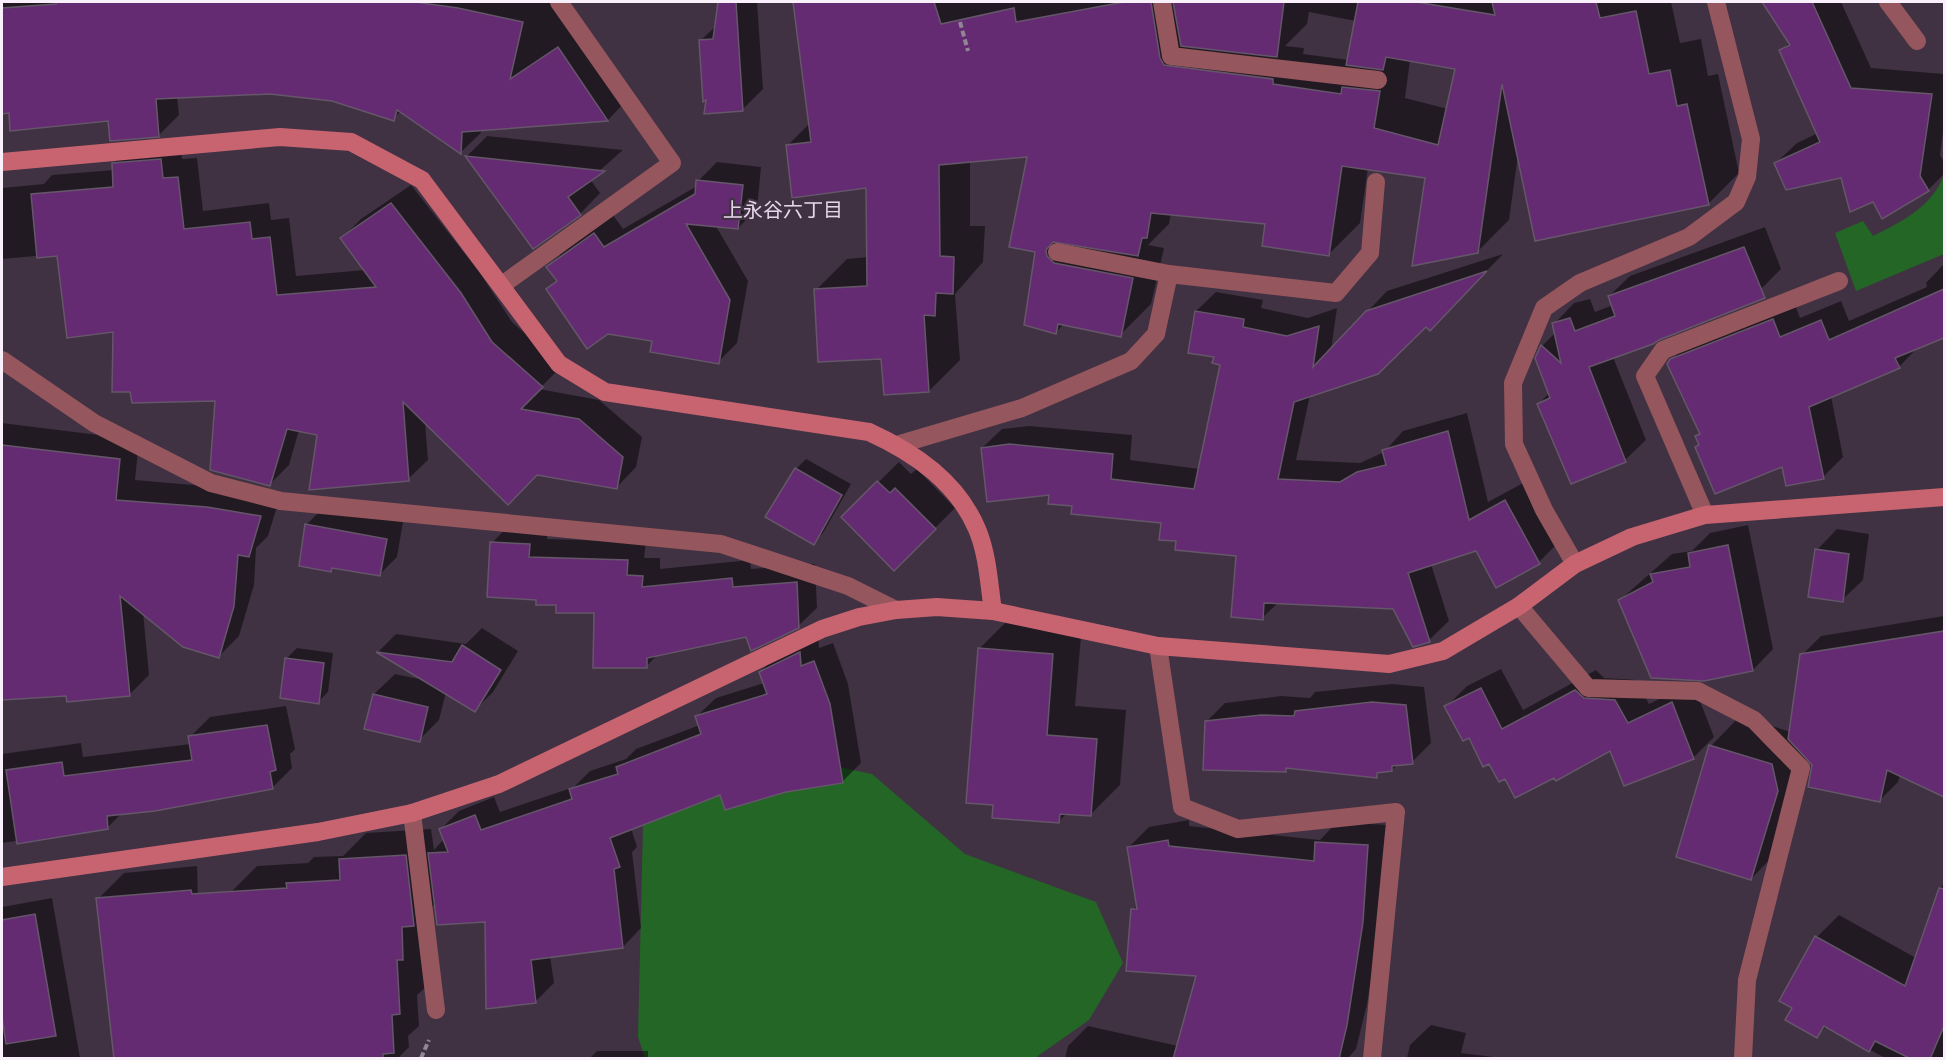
<svg xmlns="http://www.w3.org/2000/svg" width="1946" height="1060" font-family="'Noto Serif','Noto Sans JP',serif">
<style>
.green{fill:#236625}
.shadow{fill:#0007;fill-rule:evenodd}
.building{fill:#642b73;stroke:#655669;stroke-width:1.5}
.lines{fill:none;stroke-linecap:round;stroke-linejoin:round}
.path{stroke:#918694;stroke-width:4;stroke-dasharray:6 3;stroke-linecap:butt}
.lane{stroke:#96565d;stroke-width:18}
.street{stroke:#96565d;stroke-width:18}
.secondary{stroke:#c86470;stroke-width:18}
.labels{text-anchor:middle;dominant-baseline:central;stroke-width:4.5;stroke-linejoin:round;paint-order:stroke}
.neighbourhood-label{font-size:20px;fill:#e7d5eb;stroke:#403243}
</style>
<rect width="100%" height="100%" fill="#403243"/>
<!-- green -->
<g class="green">
<path d="M1944 175V254L1856 291 1835 233 1863 221 1873 236C1901 222 1932 207 1944 175Z"/>
<path d="M786 756 872 774 965 854 1096 902 1123 963 1089 1020 1035 1058H645L638 1037 643 825Z"/>
</g>
<!-- shadow -->
<g class="shadow">
<path d="M2 2H561L627 100 608 120 481 129V133L461 152 401 111 393 119 332 100 270 93 177 96 179 115 159 135 109 119 4 112Z"/>
<path d="M719 2H757L763 89 743 109 708 97 700 41 717 25Z"/>
<path d="M794 2H1671L1680 43 1701 39 1708 76 1718 74 1739 173 1708 204 1518 155 1509 220 1478 251 1427 177 1368 168 1360 223 1329 254 1267 223 1171 213 1169 224 1148 245 1164 248 1151 304 1120 335 1064 324 1056 332 1037 251 1029 155 970 161V226H985L983 262 955 294 960 360 929 391 882 357 816 290 847 259 868 257V187L787 146 810 123ZM1309 12 1356 21 1349 60 1303 54 1304 48 1285 46 1307 24ZM1410 60 1457 68 1448 109 1405 98Z"/>
<path d="M1764 2H1841L1871 68 1944 74V124L1940 155 1944 162V174L1928 190 1883 217 1873 200 1842 177 1776 163 1797 143 1818 133 1781 51 1790 42Z"/>
<path d="M487 136 623 150 590 179 600 193 580 214 533 247 467 156Z"/>
<path d="M180 140 182 159 197 158 203 211 269 203 271 220 289 218 296 276 365 270 342 238 361 219 411 185 480 273 512 322 562 366 539 389 599 400 642 437 636 467 617 487 425 422 428 460 408 479 319 434 299 430 289 465 269 485 216 400 58 254 2 259V188L44 184 52 175 114 170 113 164 133 144Z"/>
<path d="M717 162 761 167 757 209 738 228 716 226 748 281 737 343 718 362 653 340 548 289 557 280 548 267 567 248 613 215 623 229 697 186 698 181Z"/>
<path d="M1765 227 1781 269 1761 289 1613 357 1646 440 1625 460 1571 482 1539 404 1549 393 1537 358 1542 346 1556 332 1554 324 1574 303 1590 299 1595 312 1613 305 1609 296 1630 276Z"/>
<path d="M1503 254 1449 310 1310 395 1296 460 1360 463 1384 452 1403 431 1467 413 1488 502 1525 482 1558 543 1539 562 1477 549 1431 564 1449 621 1429 640 1394 607 1279 602 1262 618 1238 555 1178 540 1163 521 1073 505 982 448 1002 429 1029 426 1132 435 1130 460 1200 469 1222 363 1216 356 1196 311 1216 292 1263 300 1261 308 1308 318 1337 308 1331 350 1387 291Z"/>
<path d="M1944 264V336L1918 347 1899 367 1831 396 1843 457 1823 477 1700 444 1697 436 1701 432 1671 360 1692 340 1796 307 1800 318 1841 301 1849 321 1927 287 1926 283Z"/>
<path d="M2 423 139 440 135 480 228 488 280 497 268 536 256 548 254 585 239 636 219 656 143 612 149 675 130 694H68L2 699Z"/>
<path d="M806 459 851 484 823 533 813 543 796 469Z"/>
<path d="M899 462 911 474 917 469 955 508 894 569 843 517Z"/>
<path d="M323 508 403 522 397 557 380 574 335 567 331 571 306 525Z"/>
<path d="M510 524 547 527V539L646 542 644 558H660V569L750 560 751 569 815 564 817 608 798 626 658 654 646 667 595 611 538 599 492 543Z"/>
<path d="M1748 525 1773 649 1753 670 1620 600 1672 554 1692 551 1710 533Z"/>
<path d="M1837 529 1869 534 1863 580 1842 600 1817 550Z"/>
<path d="M1944 616V795L1900 775 1898 782 1880 800 1813 764 1805 755 1806 761 1780 849 1751 879 1711 746 1740 716 1791 732 1802 655 1821 636Z"/>
<path d="M1009 619 1082 625 1075 706 1126 710 1120 785 1090 815 1067 813 1058 822 995 804 979 649Z"/>
<path d="M482 628 518 651 493 692 475 710 446 692 439 720 419 740 366 728 374 694 395 674 428 681 379 651 396 634 466 644Z"/>
<path d="M818 635 819 648 833 643 848 684 861 763 842 782 721 793 631 828 637 847 632 852 641 928 623 947 550 956 554 983 535 1002 486 920 436 903 428 911 426 987 417 995 419 1026 408 1036 409 1047 398 1058H240L231 892 257 866 308 863 314 857 343 856 366 833 431 829 434 850 444 839 440 830 459 811 494 797 500 812 574 787 590 771 626 759 636 749 700 725 697 716 716 698 764 683 760 672 779 654Z"/>
<path d="M297 648 333 653 328 692 318 702 287 658Z"/>
<path d="M1501 669 1523 710 1596 670 1604 678 1636 680 1649 704 1693 683 1714 737 1694 757 1625 784 1611 749 1555 776 1505 777 1446 707 1467 686Z"/>
<path d="M1392 684 1424 687 1431 743 1412 762 1398 764 1392 770 1381 771 1376 776 1289 767 1285 770 1206 722 1225 703 1281 696 1310 698 1315 692Z"/>
<path d="M286 706 295 749 290 754 292 768 272 788 122 813 108 827 2 843V754L81 743 83 757 191 744 190 737 210 717Z"/>
<path d="M1189 820V826L1320 840 1337 822 1388 825 1383 900 1367 1004 1356 1049 1348 1058H1065L1068 1046 1088 1026 1178 1046 1198 975 1133 910 1138 904 1129 847 1149 827Z"/>
<path d="M197 866 202 1051 98 899 124 873Z"/>
<path d="M1944 881V1058H1885L1827 1026 1817 1036 1794 1008 1781 1000 1817 937 1839 915 1916 958Z"/>
<path d="M52 898 80 1058H2V907Z"/>
<path d="M1431 1025 1466 1033 1461 1053 1502 1058H1407L1410 1045Z"/>
<path d="M597 1051H648V1058H590Z"/>
</g>
<!-- building -->
<g class="building">
<path d="M56 2H415L458 8 523 22 510 79 558 47 608 121 462 132 461 154 397 110 394 121 332 101 270 94 156 99 159 137 110 141 108 121 10 131 9 113 2 114V8L56 4Z"/>
<path d="M718 2H736L743 111 704 114 706 100 703 102 699 40 713 39Z"/>
<path d="M793 2H934L941 24 1014 8 1016 22 1124 2H1151L1160 58 1164 65 1273 79V84L1341 94 1342 87 1380 91 1374 128 1438 145 1455 69 1386 57 1383 70 1346 65 1358 2H1416L1495 15 1492 2H1596L1600 18 1636 11 1649 74 1670 70 1677 106 1687 104 1709 205 1535 241 1502 84 1478 253 1412 266 1425 178 1342 166 1329 256 1262 246 1265 224 1151 213 1147 238H1142L1138 256 1053 242 1046 250 1047 256 1054 263 1133 278 1121 337 1058 324 1056 334 1024 325 1035 252 1009 247 1027 157 939 165 940 256 954 257 953 294 936 293 935 316 924 315 929 392 884 395 881 359 818 362 814 289 867 286 866 188 792 198 786 145 811 142Z"/>
<path d="M1173 2H1284L1277 57 1181 46Z"/>
<path d="M1762 2H1812L1851 88 1932 94 1920 176 1929 191 1882 219 1873 202 1850 212 1841 178 1786 190 1774 163 1820 142 1779 50 1790 45Z"/>
<path d="M465 156 605 171 568 197 581 215 533 249Z"/>
<path d="M161 159 163 178 178 177 184 229 250 222 252 239 270 237 277 295 376 287 340 238 391 203 461 293 492 342 543 387 521 409 579 419 623 457 617 489 537 475 508 505 403 402 409 481 309 490 317 435 287 429 270 486 210 470 215 401 132 403 130 392H112L113 332 67 338 57 256 37 258 31 194 113 187 112 163Z"/>
<path d="M696 180 743 185 738 229 686 224 730 300 719 364 650 352 652 341 608 334 587 349 546 289 557 281 546 267 594 233 604 247 695 194Z"/>
<path d="M1744 247 1765 298 1659 340 1653 344 1589 367 1626 462 1571 484 1537 404 1550 398 1535 358 1541 345 1561 363 1552 323 1570 318 1575 331 1615 316 1608 296Z"/>
<path d="M1487 271 1430 331 1426 327 1378 374 1294 402 1278 479 1340 482 1357 472 1386 465 1382 450 1448 431 1469 520 1505 500 1540 564 1496 588 1476 551 1408 573 1430 642 1413 647 1393 609 1264 603 1263 620 1231 617 1236 556 1175 550 1176 541 1159 540 1161 523 1071 514 1072 506 1048 504 1049 495 987 502 981 448 1009 444 1113 454 1111 479 1194 489 1220 365 1212 363 1214 357 1188 353 1195 311 1244 319 1243 327 1287 336 1319 326 1313 367 1366 311Z"/>
<path d="M1944 289V338L1895 358 1900 368 1809 407 1824 479 1786 486 1782 467 1715 494 1695 447 1699 445 1695 436 1700 434 1667 364 1670 359 1773 319 1780 337 1821 320 1829 340Z"/>
<path d="M2 445 120 459 116 500 207 507 261 516 249 557 238 555 234 606 219 658 183 647 120 596 130 696 67 702 66 696 2 700Z"/>
<path d="M795 468 842 495 814 545 765 517Z"/>
<path d="M877 481 890 493 895 488 936 529 894 571 841 517Z"/>
<path d="M305 524 387 539 380 576 332 568 331 572 299 566Z"/>
<path d="M490 542 530 544 529 557 628 560 627 575 643 576 642 587 732 578 733 587 797 582 799 628 751 651 746 637 647 658V668H593L594 613H556V605H536V600L487 597Z"/>
<path d="M1728 545 1753 671 1704 681 1651 678 1618 600 1653 582 1650 574 1690 567 1688 553Z"/>
<path d="M1815 549 1849 554 1843 602 1808 597Z"/>
<path d="M1944 631V797L1887 770 1880 802 1808 787 1812 765 1788 739 1800 654Z"/>
<path d="M462 645 501 670 475 712 376 652 452 662Z"/>
<path d="M978 648 1053 654 1047 735 1097 739 1091 816 1060 814 1059 823 992 818 993 805 966 803Z"/>
<path d="M800 652 801 666 814 661 830 704 843 783 786 792 725 810 720 795 610 838 620 867 614 869 623 948 531 960 536 1003 486 1009 485 922 437 925 428 853 448 852 439 829 475 815 481 830 572 799 569 789 618 774 616 767 701 734 695 716 767 694 759 672Z"/>
<path d="M285 658 324 663 319 704 280 698Z"/>
<path d="M1481 688 1502 729 1575 690 1584 698 1615 700 1628 723 1672 702 1694 759 1624 786 1610 751 1556 781 1554 778 1515 798 1505 779 1499 782 1489 764 1483 767 1469 738 1463 741 1444 706Z"/>
<path d="M373 694 428 707 420 742 364 729Z"/>
<path d="M1372 702 1406 705 1413 764 1392 766V771L1377 773V778L1286 768V772L1203 770 1205 721 1261 715 1294 716 1295 711Z"/>
<path d="M267 725 276 770 270 772 273 789 155 811 107 816 108 829 17 844 6 770 62 762 64 776 192 760 188 736Z"/>
<path d="M1709 745 1772 764 1778 791 1751 880 1676 857Z"/>
<path d="M1168 840 1169 846 1314 861 1315 842 1368 845 1363 922 1347 1025 1339 1059H1173L1196 976 1126 971 1131 909H1137L1127 847Z"/>
<path d="M406 855 414 926 402 927 403 960H397L400 1014 392 1015 394 1053 383 1054V1059H114L96 898 191 890 192 894 287 888 286 883 340 880 339 859Z"/>
<path d="M1939 888 1944 889V1026L1930 1059H1911L1875 1041 1869 1052 1824 1026 1817 1038 1785 1020 1792 1008 1779 1001 1815 936 1905 986Z"/>
<path d="M35 914 56 1036 6 1044 2 1017V920Z"/>
</g>
<g class="lines">
<!-- path -->
<g class="path">
<path d="M960 22 968 51"/>
<path d="M421 1058 429 1040"/>
</g>
<!-- lane -->
<g class="lane">
<path d="M1057 252 1169 274"/>
<path d="M2 360 94 423 211 483 281 501 721 544 848 586 896 610"/>
<path d="M1519 606 1588 688 1698 691 1754 720 1801 768 1747 980 1743 1058"/>
<path d="M412 813 436 1010"/>
</g>
<!-- street -->
<g class="street">
<path d="M1162 2 1171 56 1378 80"/>
<path d="M1888 2 1917 41"/>
<path d="M502 285 672 163 559 2"/>
<path d="M897 445 1022 408 1131 361 1156 334 1169 274 1336 293 1370 253 1376 182"/>
<path d="M1705 515 1645 376 1663 350 1839 281"/>
<path d="M1575 564 1544 510 1514 444 1513 383 1544 308 1580 283 1689 237 1736 202 1747 177 1751 139 1716 2"/>
<path d="M1158 646 1182 807 1238 829 1396 812 1372 1058"/>
</g>
<!-- secondary -->
<g class="secondary">
<path d="M2 162 280 137 351 142 422 180 559 364 605 392 869 432C915 453 957 482 977 529 988 555 989 585 993 611"/>
<path d="M2 877 318 832 412 813 499 784 822 629 859 617 896 610 937 607 993 611 1158 646 1389 664 1443 651 1519 606 1575 564 1632 537 1705 515 1944 497"/>
</g>
</g>
<g class="labels">
<!-- neighbourhood labels -->
<g class="neighbourhood-label">
<text x="783" y="209">上永谷六丁目</text>
</g>
</g>
<!-- border -->
<rect width="1946" height="1060" fill="none" stroke="#f9f0fc" stroke-width="6"/>
</svg>
